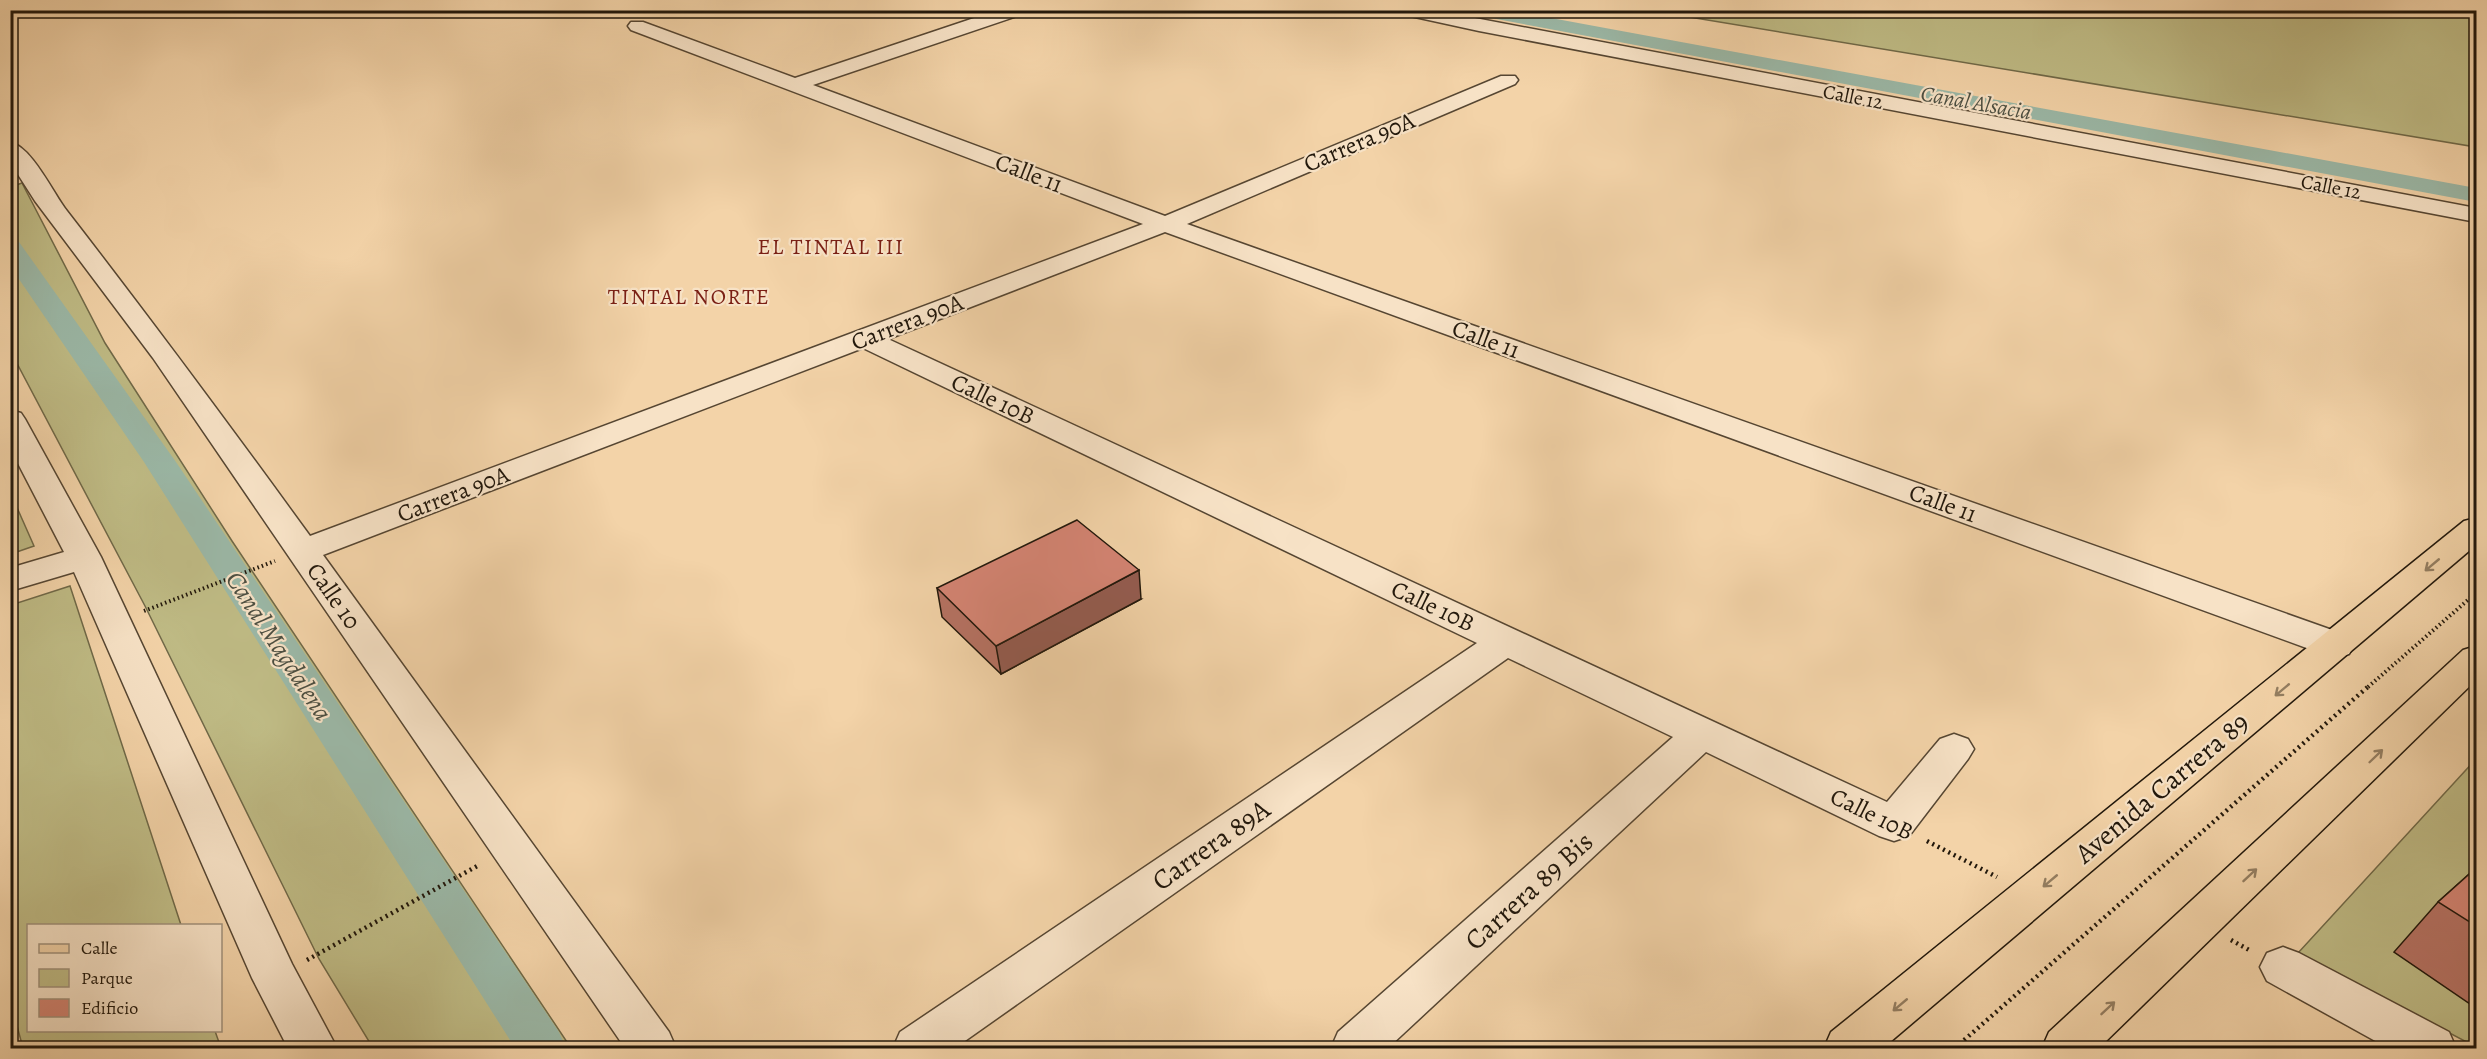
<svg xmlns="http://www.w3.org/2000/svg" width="2487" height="1059" font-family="Alegreya,serif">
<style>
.green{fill:#bfbb85;stroke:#706948;stroke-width:1.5}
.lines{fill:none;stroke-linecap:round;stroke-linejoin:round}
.canal{fill:#9bb8a7;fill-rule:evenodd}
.minor-casing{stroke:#564632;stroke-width:3}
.major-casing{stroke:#21170b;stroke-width:3}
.path-far1{stroke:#21170b;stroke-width:4;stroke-dasharray:1.5 3;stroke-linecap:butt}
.path{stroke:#21170b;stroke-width:4.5;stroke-dasharray:2 4;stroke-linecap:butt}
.minor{fill:#f7e2c6;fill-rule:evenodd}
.major{fill:#f3d3a8;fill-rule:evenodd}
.wall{fill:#b67263;stroke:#21170b;stroke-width:1.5}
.shaded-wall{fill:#945c50;stroke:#21170b;stroke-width:1.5}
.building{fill:#d48473;stroke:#21170b;stroke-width:1.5}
.oneway{stroke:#947e61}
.labels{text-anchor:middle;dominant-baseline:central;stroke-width:4.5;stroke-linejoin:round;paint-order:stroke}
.far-street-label{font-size:20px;fill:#21170b;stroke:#f7e2c6}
.far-water-label{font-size:22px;font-style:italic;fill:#4c4f42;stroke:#f7e2c6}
.far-neighbourhood-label{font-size:22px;letter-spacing:1.5px;fill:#7a1f14;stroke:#f7e2c6}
.far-quarter-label{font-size:22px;letter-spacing:1.5px;fill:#7a1f14;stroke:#f7e2c6}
.street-label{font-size:24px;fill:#21170b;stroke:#f7e2c6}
.water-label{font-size:26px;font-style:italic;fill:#4c4f42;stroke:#f7e2c6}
.near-street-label{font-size:28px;fill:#21170b;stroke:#f7e2c6}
</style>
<rect width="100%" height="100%" fill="#f3d3a8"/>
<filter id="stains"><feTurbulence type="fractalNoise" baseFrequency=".00333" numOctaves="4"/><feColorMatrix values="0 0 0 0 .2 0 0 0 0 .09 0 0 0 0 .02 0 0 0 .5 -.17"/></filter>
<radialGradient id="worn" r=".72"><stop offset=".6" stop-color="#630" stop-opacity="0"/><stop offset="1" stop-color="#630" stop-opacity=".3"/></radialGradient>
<!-- green -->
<g class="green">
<path d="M1653 11H2476V147Z"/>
<path d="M22 183 105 343 232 541 571 1048H373L319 959 145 606 11 352V187Z"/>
<path d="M11 494 34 546 11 554H10Z"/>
<path d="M70 586 181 925 28 926V1030L215 1031 221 1048H23L10 1000 11 605Z"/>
<path d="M2476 759V1047L2298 953Z"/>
</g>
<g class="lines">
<!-- canal -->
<g class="canal">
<path d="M1466 10H1507L2476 188V202L1475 15Z"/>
<path d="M10 240 19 242 176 462 559 1032 566 1048H515L144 462 10 266Z"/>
</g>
<!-- minor casing -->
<g class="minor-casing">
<g id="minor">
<path d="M998 10H1026L1023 14 813 85 1165 216 1501 76H1515L1518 80 1515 84 1187 224 2349 636 2354 645 2349 654 2336 658 2323 654 1165 232 888 339 1887 802 1940 739 1954 734 1968 739 1974 749 1968 759 1909 836 1894 841 1879 836 1706 752 1388 1048H1331L1338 1032 1673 737 1508 658 955 1048H893L900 1032 1477 643 863 348 323 555 669 1032 676 1048H625L153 358 35 201 10 162V142C32 147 53 193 67 211 150 318 230 426 310 536L1143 224 631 30 628 26 631 22H643L795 78Z"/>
<path d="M1398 10H1433L2476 208V222L1479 31 1401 14Z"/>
<path d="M10 410 21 413 25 419 101 557 292 964 337 1048H288L252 978 74 572 10 591V568L64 552 10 448Z"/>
<path d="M2283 947 2299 953 2449 1032 2456 1048H2388L2267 981 2260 967 2267 953Z"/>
</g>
</g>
<!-- major casing -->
<g class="major-casing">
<g id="major">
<path d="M2476 518V545L1883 1048H1824L1831 1032 2464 521Z"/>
<path d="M2476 646V680L2099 1048H2042L2049 1032 2463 650Z"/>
</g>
</g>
<!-- path-far1 -->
<g class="path-far1">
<path d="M144 611 275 561"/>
<path d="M2368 687 2476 593"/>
</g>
<!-- path -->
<g class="path">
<path d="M1927 841 1997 877"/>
<path d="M2231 940 2251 951"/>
<path d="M307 960 479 865"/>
<path d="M1955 1048 2370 685"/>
</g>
<!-- minor -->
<use href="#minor" class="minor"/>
<!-- major -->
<use href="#major" class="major"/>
</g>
<!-- wall -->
<g class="wall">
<path d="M937 588 1141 599 1001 674 942 617Z"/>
<path d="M2476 868V1008L2394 952 2438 902Z"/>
</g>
<!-- shaded-wall -->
<path class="shaded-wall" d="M1139 570 1141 599 1001 674 996 646Z"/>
<!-- building -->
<g class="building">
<path d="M1077 520 1139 570 996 646 937 588Z"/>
<path d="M2476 868V926L2438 902Z"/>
</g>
<!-- one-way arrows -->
<defs><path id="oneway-shaft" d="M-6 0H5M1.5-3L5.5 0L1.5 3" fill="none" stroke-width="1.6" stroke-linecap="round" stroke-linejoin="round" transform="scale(1.5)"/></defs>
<g class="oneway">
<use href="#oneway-shaft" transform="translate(2432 565) rotate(140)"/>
<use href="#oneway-shaft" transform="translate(2282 690) rotate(140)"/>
<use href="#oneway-shaft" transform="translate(2376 756) rotate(-44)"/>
<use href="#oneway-shaft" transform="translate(2250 875) rotate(-43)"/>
<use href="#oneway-shaft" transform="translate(2050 881) rotate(140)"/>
<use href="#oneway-shaft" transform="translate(1900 1005) rotate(140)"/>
<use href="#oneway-shaft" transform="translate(2108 1008) rotate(-43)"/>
</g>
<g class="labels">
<!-- far-street labels -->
<g class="far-street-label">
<text transform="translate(1853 97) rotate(11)">Calle 12</text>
<text transform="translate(2331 187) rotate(11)">Calle 12</text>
</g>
<!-- far-water labels -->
<g class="far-water-label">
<text transform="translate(1976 103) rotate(10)">Canal Alsacia</text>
</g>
<!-- far-neighbourhood labels -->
<g class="far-neighbourhood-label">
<text x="831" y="247">EL TINTAL III</text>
</g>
<!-- far-quarter labels -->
<g class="far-quarter-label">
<text x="689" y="297">TINTAL NORTE</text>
</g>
<!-- street labels -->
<g class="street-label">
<text transform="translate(1359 142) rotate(-23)">Carrera 90A</text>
<text transform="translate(1029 173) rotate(21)">Calle 11</text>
<text transform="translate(907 322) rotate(-21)">Carrera 90A</text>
<text transform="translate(1486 339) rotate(20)">Calle 11</text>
<text transform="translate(993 399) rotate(25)">Calle 10B</text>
<text transform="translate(453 494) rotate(-21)">Carrera 90A</text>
<text transform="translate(1943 503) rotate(20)">Calle 11</text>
<text transform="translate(334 596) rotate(55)">Calle 10</text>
<text transform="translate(1433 606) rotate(25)">Calle 10B</text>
<text transform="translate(1872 814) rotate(26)">Calle 10B</text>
</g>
<!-- water labels -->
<g class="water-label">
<text transform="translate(279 646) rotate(57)">Canal Magdalena</text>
</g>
<!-- near-street labels -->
<g class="near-street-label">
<text transform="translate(2162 788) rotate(-40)">Avenida Carrera 89</text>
<text transform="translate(1211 845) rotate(-35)">Carrera 89A</text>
<text transform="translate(1529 891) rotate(-42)">Carrera 89 Bis</text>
</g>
</g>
<!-- margin -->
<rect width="2487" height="1059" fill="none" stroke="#f3d3a8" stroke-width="36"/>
<rect x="12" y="12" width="2463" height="1035" fill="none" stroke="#21170b" stroke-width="3"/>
<rect x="18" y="18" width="2451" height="1023" fill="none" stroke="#21170b" stroke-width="1.5"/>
<!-- legend -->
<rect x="27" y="924" width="195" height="108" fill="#f7e2c6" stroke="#a1917b" stroke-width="1.5"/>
<rect x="39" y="944" width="30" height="9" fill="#f3d3a8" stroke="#a1917b" stroke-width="1.5"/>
<text x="81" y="954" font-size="18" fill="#21170b">Calle</text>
<rect x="39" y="969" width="30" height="18" fill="#bfbb85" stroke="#a1917b" stroke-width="1.5"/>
<text x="81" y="984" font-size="18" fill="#21170b">Parque</text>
<rect x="39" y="999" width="30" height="18" fill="#d48473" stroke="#a1917b" stroke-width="1.5"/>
<text x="81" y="1014" font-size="18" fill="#21170b">Edificio</text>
<rect width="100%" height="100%" filter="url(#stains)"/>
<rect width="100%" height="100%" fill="url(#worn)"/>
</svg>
